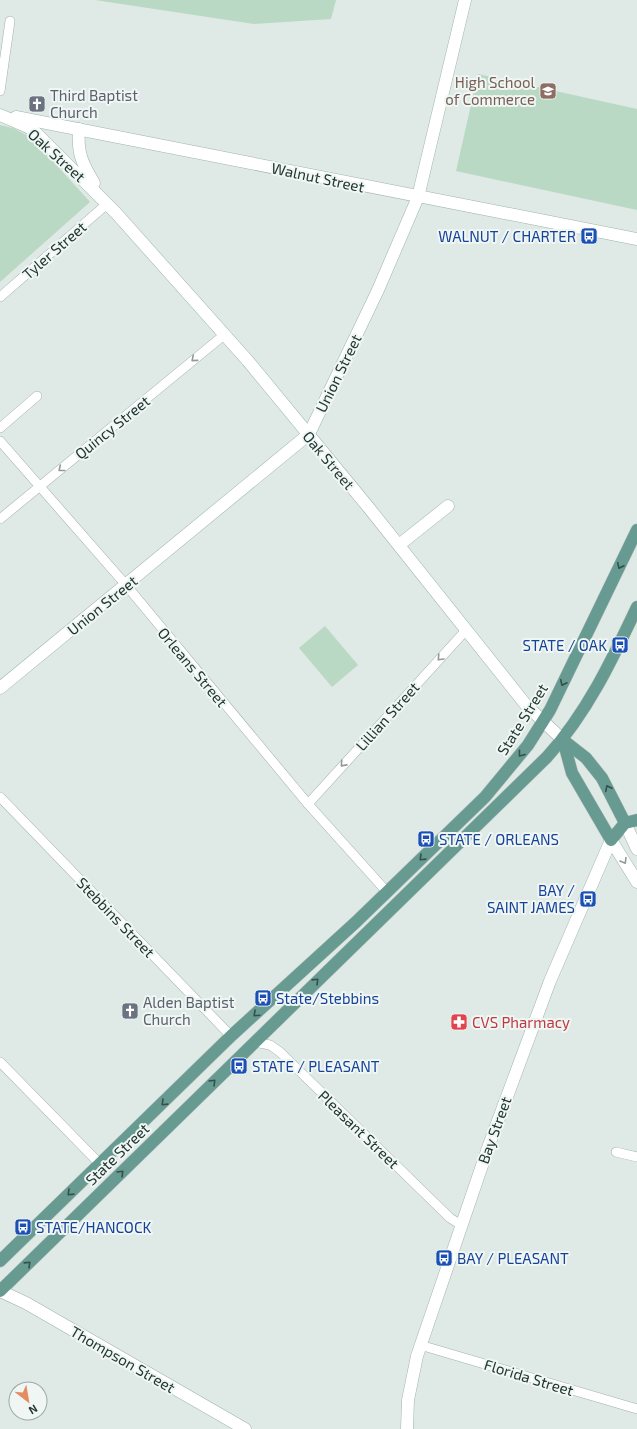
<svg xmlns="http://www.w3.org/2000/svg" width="637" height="1429" font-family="'Exo 2',sans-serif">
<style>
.green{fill:#bad9c4}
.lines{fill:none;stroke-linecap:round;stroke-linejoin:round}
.street-casing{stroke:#a3b0ac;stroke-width:10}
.secondary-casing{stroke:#9fb4ae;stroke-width:13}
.primary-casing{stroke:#bdc3c2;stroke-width:13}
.street{stroke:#fff;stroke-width:9}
.secondary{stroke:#fff;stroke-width:12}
.primary{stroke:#679b92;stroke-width:12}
.oneway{stroke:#909b99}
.oneway2{stroke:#33504b}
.labels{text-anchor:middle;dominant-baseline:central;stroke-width:4;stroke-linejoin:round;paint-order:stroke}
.education-label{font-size:15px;fill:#785e54;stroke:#eff6f3;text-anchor:end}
.worship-label{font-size:15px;fill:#5b616d;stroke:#eff6f3;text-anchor:start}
.street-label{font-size:15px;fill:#223733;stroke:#eff6f3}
.transit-label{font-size:15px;fill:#164399;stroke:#eff6f3;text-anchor:start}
.health-label{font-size:15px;fill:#be3a42;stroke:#eff6f3;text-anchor:start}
</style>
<rect width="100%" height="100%" fill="#dfe9e5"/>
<!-- green -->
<g class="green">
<path d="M95 0H336L331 19 254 24Z"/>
<path d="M478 74 637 109V210L456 171Z"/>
<path d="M0 125 13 128 32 138 90 202 0 282Z"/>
<path d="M325 626 358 665 332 687 299 648Z"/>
</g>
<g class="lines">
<!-- street casing -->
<g class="street-casing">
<g id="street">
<path d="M0 91 10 21"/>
<path d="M0 297 107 204"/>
<path d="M0 428 37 396"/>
<path d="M0 441 126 585 308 804 387 892"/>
<path d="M0 519 224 335"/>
<path d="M0 797 231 1036"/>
<path d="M308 804 467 629"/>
<path d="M254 1042 270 1045 280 1052 450 1218 461 1225"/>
<path d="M0 1062 100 1164"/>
<path d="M616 1152 637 1157"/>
<path d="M420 1345 637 1409"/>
</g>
</g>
<!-- secondary casing -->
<g class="secondary-casing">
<g id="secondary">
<path d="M0 115 28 127 36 133 116 213 248 361 369 508 526 705 563 740"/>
<path d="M16 117 637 239"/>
<path d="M79 129C77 153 82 163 94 183"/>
<path d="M399 545 448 506"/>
<path d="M0 688 309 434 378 290 418 197 465 0"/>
<path d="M625 823 637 849"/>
<path d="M611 840 637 882"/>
<path d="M0 1291 26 1303 245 1429"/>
<path d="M407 1429 408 1400 417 1356 489 1145 550 981 611 840"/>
</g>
</g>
<!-- primary casing -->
<g class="primary-casing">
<g id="primary">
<path d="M563 740 572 773 611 840 625 823 637 820"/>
<path d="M563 740 586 758 602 778 625 823"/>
<path d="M0 1261 231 1036 356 922 485 797 528 745 550 710 637 530"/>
<path d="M0 1291 547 757C587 713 612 660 637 607"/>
</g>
</g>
<!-- street -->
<use href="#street" class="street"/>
<!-- secondary -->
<use href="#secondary" class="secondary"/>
<!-- primary -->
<use href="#primary" class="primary"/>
</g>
<!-- one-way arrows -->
<defs><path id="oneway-chevron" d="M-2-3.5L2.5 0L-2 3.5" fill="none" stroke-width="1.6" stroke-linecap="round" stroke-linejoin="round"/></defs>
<g class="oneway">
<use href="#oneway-chevron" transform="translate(194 359) rotate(140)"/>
<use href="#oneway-chevron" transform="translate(61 469) rotate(141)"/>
<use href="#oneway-chevron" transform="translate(440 658) rotate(133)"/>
<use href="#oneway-chevron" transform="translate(343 764) rotate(132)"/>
<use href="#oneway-chevron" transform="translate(624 861) rotate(59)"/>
</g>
<g class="oneway2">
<use href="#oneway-chevron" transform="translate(620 566) rotate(116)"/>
<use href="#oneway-chevron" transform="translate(563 683) rotate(116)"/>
<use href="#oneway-chevron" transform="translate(521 754) rotate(128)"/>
<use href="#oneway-chevron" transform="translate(608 788) rotate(-117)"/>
<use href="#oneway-chevron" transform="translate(422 858) rotate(136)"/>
<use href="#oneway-chevron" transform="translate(316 981) rotate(-44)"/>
<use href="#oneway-chevron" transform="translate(256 1014) rotate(137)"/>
<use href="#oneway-chevron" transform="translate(213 1082) rotate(-45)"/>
<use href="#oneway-chevron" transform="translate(164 1103) rotate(136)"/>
<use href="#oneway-chevron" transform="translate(121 1173) rotate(-45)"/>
<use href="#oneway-chevron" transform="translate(70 1193) rotate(136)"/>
<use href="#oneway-chevron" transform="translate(28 1264) rotate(-44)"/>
</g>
<!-- icons -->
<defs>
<g id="school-square" transform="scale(0.9)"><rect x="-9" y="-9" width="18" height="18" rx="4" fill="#8d6e63" stroke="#eff6f3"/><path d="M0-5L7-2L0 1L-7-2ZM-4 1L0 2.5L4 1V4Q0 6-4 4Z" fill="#fff"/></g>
<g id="church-square" transform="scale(0.9)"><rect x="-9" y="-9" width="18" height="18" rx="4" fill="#6b7280" stroke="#eff6f3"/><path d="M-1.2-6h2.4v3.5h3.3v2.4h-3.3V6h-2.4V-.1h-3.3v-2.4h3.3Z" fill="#fff"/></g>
<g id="bus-square" transform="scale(0.9)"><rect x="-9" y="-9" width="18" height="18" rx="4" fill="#1a4fb4" stroke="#eff6f3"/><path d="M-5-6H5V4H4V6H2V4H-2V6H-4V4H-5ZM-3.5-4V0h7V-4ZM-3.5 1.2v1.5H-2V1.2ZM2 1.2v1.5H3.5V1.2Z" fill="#fff"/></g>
<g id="pharmacy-square" transform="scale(0.9)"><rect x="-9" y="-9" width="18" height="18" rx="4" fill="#e0444e" stroke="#eff6f3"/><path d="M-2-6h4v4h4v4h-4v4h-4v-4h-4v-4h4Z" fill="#fff"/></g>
</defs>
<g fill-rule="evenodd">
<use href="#school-square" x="548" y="91"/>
<use href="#church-square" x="37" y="104"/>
<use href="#bus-square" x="589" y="236"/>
<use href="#bus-square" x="620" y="645"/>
<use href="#bus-square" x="426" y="839"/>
<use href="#bus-square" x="588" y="899"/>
<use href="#bus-square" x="263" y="998"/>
<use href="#church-square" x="130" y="1011"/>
<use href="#pharmacy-square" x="459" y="1022"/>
<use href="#bus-square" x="239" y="1066"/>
<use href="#bus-square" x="23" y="1227"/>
<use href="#bus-square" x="444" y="1258"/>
</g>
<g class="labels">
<!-- education labels -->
<g class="education-label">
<text x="535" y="82">High School<tspan x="535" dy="17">of Commerce</tspan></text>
</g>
<!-- worship labels -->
<g class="worship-label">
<text x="50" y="95">Third Baptist<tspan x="50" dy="17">Church</tspan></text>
<text x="143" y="1002">Alden Baptist<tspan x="143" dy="17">Church</tspan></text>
</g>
<!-- street labels -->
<g class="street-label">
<text transform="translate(57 155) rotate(42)">Oak Street</text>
<text transform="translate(318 177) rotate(12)">Walnut Street</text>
<text transform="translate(54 250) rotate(-41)">Tyler Street</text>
<text transform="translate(338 373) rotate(-64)">Union Street</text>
<text transform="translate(112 427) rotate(-39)">Quincy Street</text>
<text transform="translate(329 460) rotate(50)">Oak Street</text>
<text transform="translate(102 605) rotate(-39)">Union Street</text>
<text transform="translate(193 667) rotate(50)">Orleans Street</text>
<text transform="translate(387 716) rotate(-48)">Lillian Street</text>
<text transform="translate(522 719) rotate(-58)">State Street</text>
<text transform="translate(116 917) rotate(46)">Stebbins Street</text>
<text transform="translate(359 1129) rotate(44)">Pleasant Street</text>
<text transform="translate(494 1130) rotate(-70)">Bay Street</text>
<text transform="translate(117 1154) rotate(-44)">State Street</text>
<text transform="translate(123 1359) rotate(30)">Thompson Street</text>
<text transform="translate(529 1377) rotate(17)">Florida Street</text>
</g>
<!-- transit labels -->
<g class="transit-label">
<text x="576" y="236" text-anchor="end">WALNUT / CHARTER</text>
<text x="607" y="645" text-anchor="end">STATE / OAK</text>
<text x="439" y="839">STATE / ORLEANS</text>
<text x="575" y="890" text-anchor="end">BAY /<tspan x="575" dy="17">SAINT JAMES</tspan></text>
<text x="276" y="998">State/Stebbins</text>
<text x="252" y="1066">STATE / PLEASANT</text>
<text x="36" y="1227">STATE/HANCOCK</text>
<text x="457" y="1258">BAY / PLEASANT</text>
</g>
<!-- health labels -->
<g class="health-label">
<text x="472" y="1022">CVS Pharmacy</text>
</g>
</g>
<!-- north arrow -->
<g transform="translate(28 1401) rotate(149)"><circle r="19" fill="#eff6f3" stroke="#9daaa6"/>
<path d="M0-3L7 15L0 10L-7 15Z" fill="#e58c61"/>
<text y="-6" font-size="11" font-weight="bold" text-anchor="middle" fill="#223733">N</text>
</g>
</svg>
